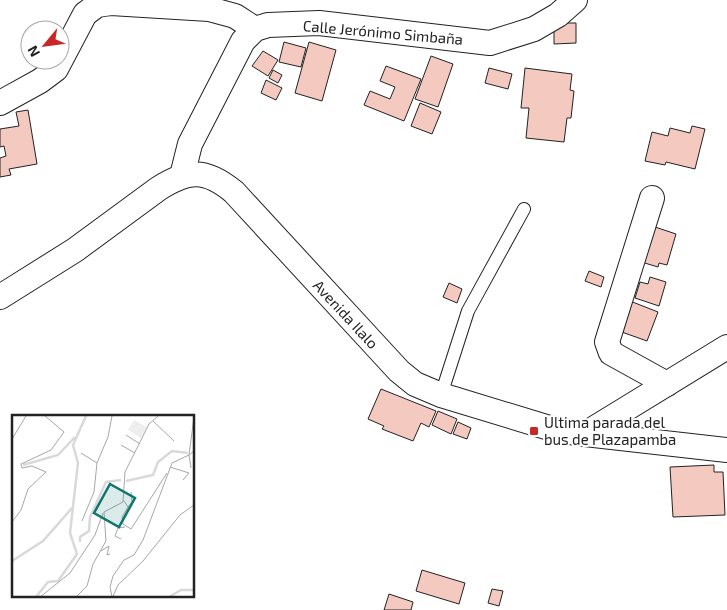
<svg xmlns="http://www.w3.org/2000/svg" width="727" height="610" font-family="'Exo 2',sans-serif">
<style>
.building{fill:#f3c9c0;stroke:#222}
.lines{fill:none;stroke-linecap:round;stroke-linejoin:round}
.service-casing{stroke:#222;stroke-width:14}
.minor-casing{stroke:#222;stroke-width:26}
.service{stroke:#fff;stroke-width:12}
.minor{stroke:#fff;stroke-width:24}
.poi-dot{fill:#c62828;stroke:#fff;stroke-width:2}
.labels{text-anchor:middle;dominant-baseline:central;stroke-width:4;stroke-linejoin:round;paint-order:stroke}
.street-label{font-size:15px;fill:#222;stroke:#fff}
.poi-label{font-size:15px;fill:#222;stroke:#fff;text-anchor:start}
.inset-river{fill:none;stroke:#d9d9d9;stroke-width:2.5}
.inset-road{fill:none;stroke:#a7a7a7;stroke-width:1}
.view{fill:#0f766e;fill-opacity:0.15;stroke:#0f766e;stroke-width:2.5}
.inset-edge{fill:none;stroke:#222;stroke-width:2.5}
</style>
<rect width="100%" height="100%" fill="#fff"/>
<!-- building -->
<g class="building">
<path d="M554 23H576V43L554 44Z"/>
<path d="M284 42 306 48 301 67 279 62Z"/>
<path d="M309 42 336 50 322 101 295 93Z"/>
<path d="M263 51 278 60 268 76 252 66Z"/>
<path d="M431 56 453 64 438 107 415 99Z"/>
<path d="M386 66 421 79 404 121 364 105 370 91 390 99 395 87 380 81Z"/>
<path d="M489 68 512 74 508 89 485 83Z"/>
<path d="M525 68 572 74 570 90 574 91 571 118H567L564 142 526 138 529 108H521Z"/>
<path d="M273 70 282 75 278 83 269 78Z"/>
<path d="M266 80 282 88 276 100 261 93Z"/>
<path d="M420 103 441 112 432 134 411 126Z"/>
<path d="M28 110 37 164 9 169 11 175 0 177V158L6 156 4 146 0 147V129L19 126 16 112Z"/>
<path d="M692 126 705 129 695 169 666 162 665 165 645 161 652 132 668 136 670 128 690 133Z"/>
<path d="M649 225 676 234 667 265 659 263 658 267 638 261Z"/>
<path d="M589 271 604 277 601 287 585 281Z"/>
<path d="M650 277 666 282 659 306 635 298 640 282 648 284Z"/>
<path d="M449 283 462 289 457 303 443 297Z"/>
<path d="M630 301 658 312 647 341 619 331Z"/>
<path d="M381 389 436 411 429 427 421 423 413 441 382 429 384 426 368 419Z"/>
<path d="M438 411 457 419 451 434 432 425Z"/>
<path d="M458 422 471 428 467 439 453 434Z"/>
<path d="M714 465V472H723L725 515 673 517 670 467Z"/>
<path d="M422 570 465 583 459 604 416 591Z"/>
<path d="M492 589 503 591 499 606 488 603Z"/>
<path d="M389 594 413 602 411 610H384Z"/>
</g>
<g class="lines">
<!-- service casing -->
<g class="service-casing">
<path id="service" d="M441 395 468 311 524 209"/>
</g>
<!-- minor casing -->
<g class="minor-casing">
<g id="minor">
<path d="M0 103 40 81 56 69 85 14 97 5 111 3 209 9 235 16 255 29"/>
<path d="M182 176 190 144 243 41 255 29 268 25 319 23 490 43 534 29 558 15 575 0"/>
<path d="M652 198 607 342 611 353 667 384"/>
<path d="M0 297 75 250 158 189C188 170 205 168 234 192L399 371 415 384 441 395 556 430 585 434 727 347"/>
<path d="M585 434 727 450"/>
</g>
</g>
<!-- service -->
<use href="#service" class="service"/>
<!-- minor -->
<use href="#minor" class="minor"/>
</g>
<!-- markers -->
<rect class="poi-dot" x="529" y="426" width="10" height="10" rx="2.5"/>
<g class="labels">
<!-- street labels -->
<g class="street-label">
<text transform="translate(383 32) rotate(5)">Calle Jerónimo Simbaña</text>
<text transform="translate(346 314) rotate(47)">Avenida Ilalo</text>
</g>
<!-- poi labels -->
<g class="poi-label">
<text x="544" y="422">Ultima parada del<tspan x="544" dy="17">bus de Plazapamba</tspan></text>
</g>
</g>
<!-- overview -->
<g transform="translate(12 415)">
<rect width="182" height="182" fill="#fff"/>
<path d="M122 5 135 12 129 23 116 15Z" fill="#eee"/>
<path class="inset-river" d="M11 50 46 40 63 22M114 66 141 60 146 47 160 36 176 38M68 127V122L77 116 78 102 94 67 109 65M0 146 31 126 60 93M24 182 36 167 46 166 65 139 58 118 66 48 61 30 74 1M157 182 169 175H182"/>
<path class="inset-road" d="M141 6 162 26M114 20 128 29M0 24 14 1M109 30 123 38M69 38 85 48M158 52 177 58 171 65M179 53 177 40 182 36M112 86 116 92 110 102 111 109 119 114 155 58M116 92 120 87 119 77M70 106 82 77 85 48 96 22 100 1M0 107 9 95 16 74 34 57 20 51 10 53 9 49 39 35 52 17 33 1M109 124 103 121 106 113 113 112M89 136 97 131 95 140 98 139M101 181 106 170 131 146 168 100 182 90M28 182 58 158 83 120 91 98M64 182 75 171 81 149 94 126 92 97 111 87 113 57 137 9 146 1M100 182 98 172 101 161 112 145 122 140 131 125 160 48 177 40 182 2"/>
<path class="view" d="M98 69 123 83 107 112 82 98Z"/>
<rect width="182" height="182" class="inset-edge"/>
</g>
<!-- north arrow -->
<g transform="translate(45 45) rotate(241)"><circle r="24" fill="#ffffff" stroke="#a7a7a7"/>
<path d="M0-4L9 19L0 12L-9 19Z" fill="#c62828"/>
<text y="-8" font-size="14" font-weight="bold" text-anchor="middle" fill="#222222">N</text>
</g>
</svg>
